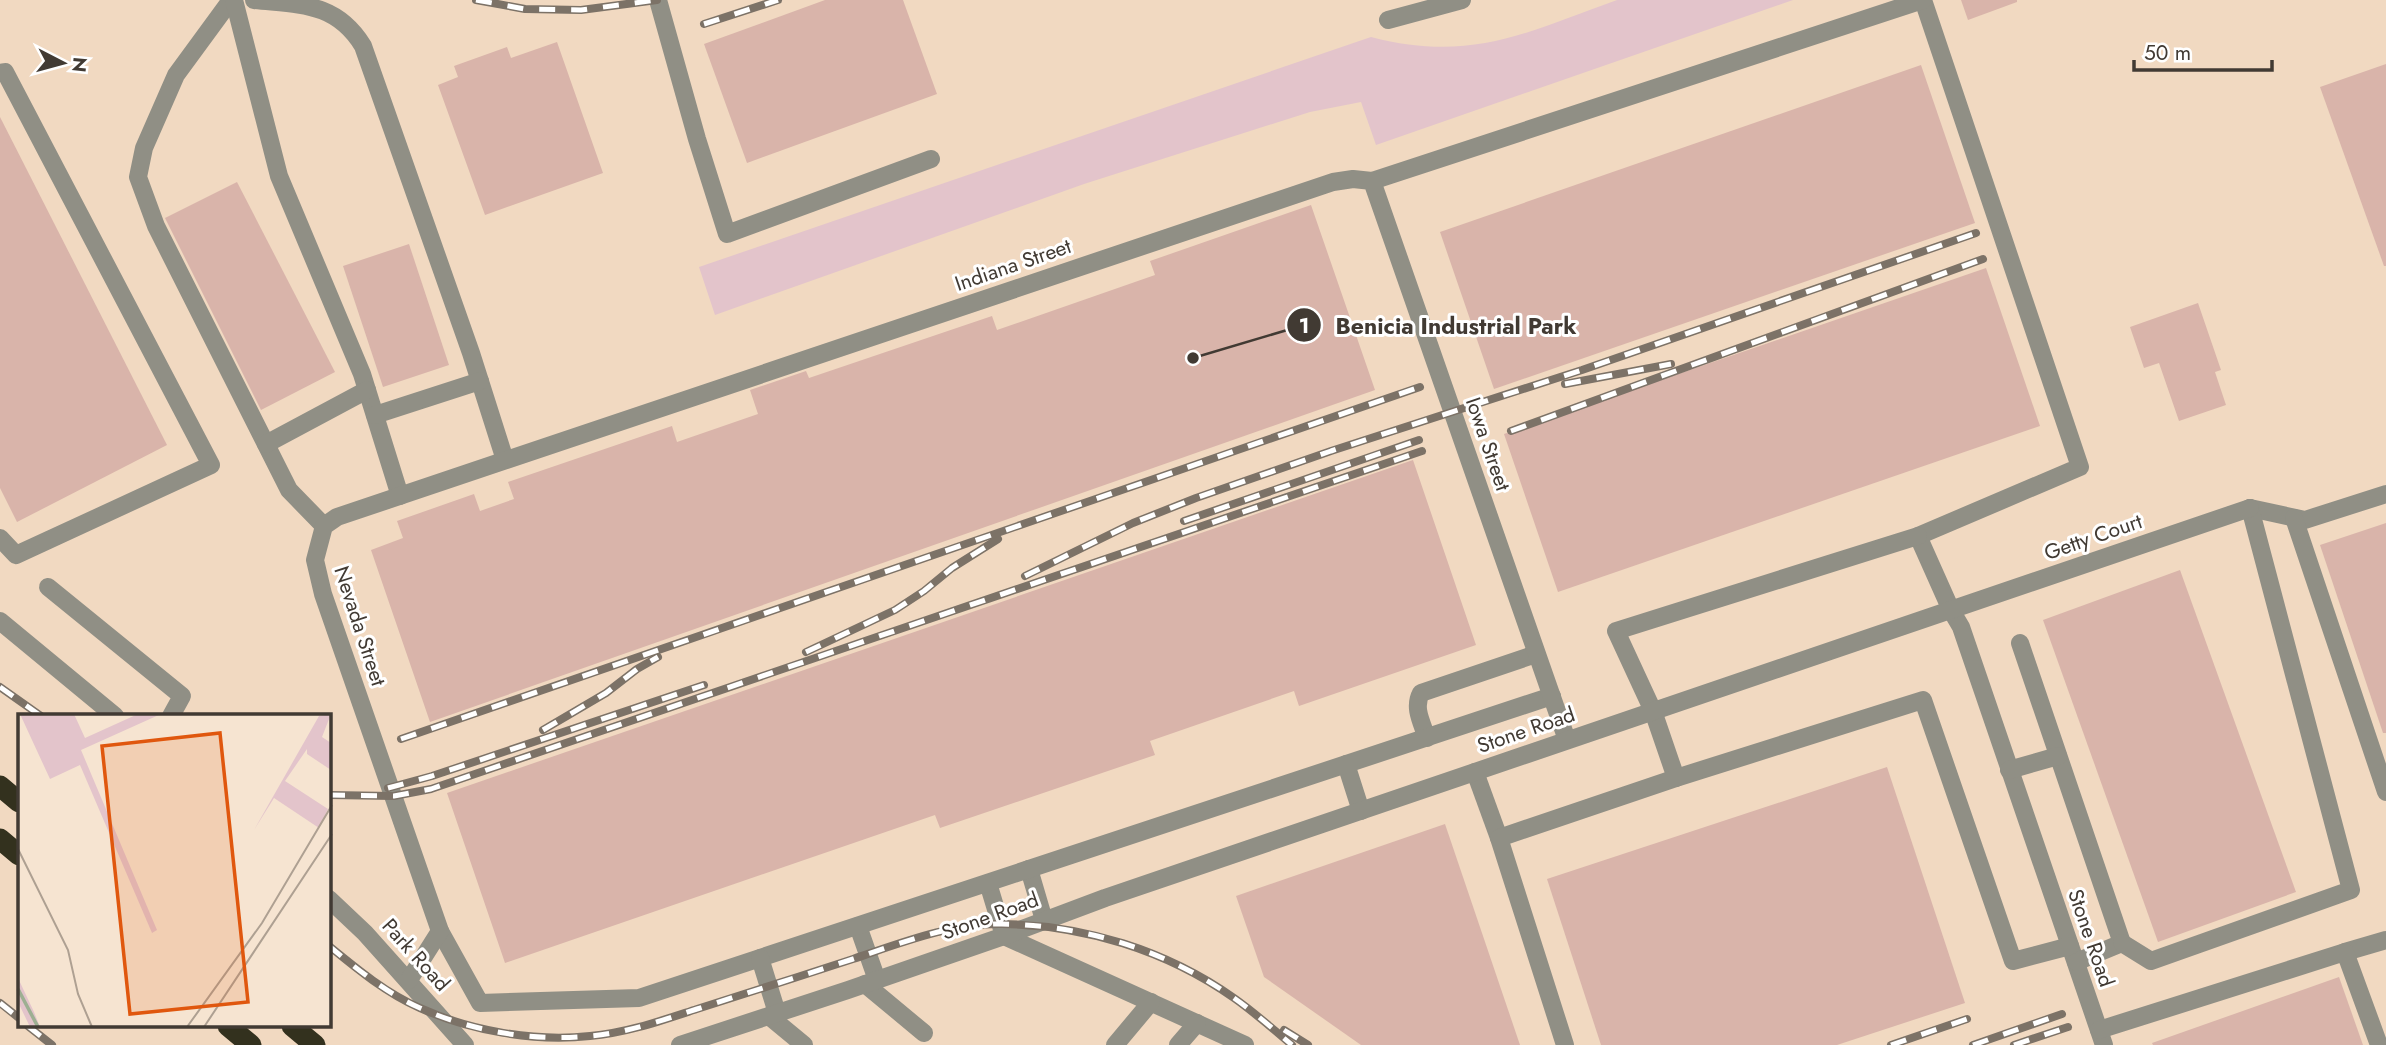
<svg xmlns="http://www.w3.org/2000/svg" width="2386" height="1045" font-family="Jost,sans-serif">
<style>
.built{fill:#f1d9c1;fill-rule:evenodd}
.green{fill:#e3c4cb}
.building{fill:#d9b4aa}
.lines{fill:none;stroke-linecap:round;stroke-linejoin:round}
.minor{stroke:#908f85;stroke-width:18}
.highway{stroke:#33311e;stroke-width:21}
.rail-casing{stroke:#7c7267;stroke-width:8}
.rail{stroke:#fff;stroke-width:5;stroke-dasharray:16;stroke-linecap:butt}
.labels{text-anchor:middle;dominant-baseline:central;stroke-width:6;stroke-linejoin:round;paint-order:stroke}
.street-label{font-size:21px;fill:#413a33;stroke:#fff}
.inset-river{fill:none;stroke:#9daf92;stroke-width:3.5}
.inset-road{fill:none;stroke:#aea092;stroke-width:2}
.view{fill:#e0570e;fill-opacity:0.15;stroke:#e0570e;stroke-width:3.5}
.inset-edge{fill:none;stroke:#413a33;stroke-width:3.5}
.leader{fill:none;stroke:#413a33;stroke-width:2.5}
.callout-dot{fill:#413a33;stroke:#fff;stroke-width:2.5}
.mark-label{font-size:21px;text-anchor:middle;font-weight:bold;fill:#fff}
.callout-label{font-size:23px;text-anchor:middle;font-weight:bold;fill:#413a33;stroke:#fff;stroke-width:6;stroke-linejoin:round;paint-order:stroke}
</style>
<rect width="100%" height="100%" fill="#f6e4d1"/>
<!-- built -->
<path class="built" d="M0 0H2386V1045H0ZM19 716H329V1026H19Z"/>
<!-- green -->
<path class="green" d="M1617 0H1793L1376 145 1361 102 1310 112 1084 184 715 315 699 267 1371 37C1471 63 1525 33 1617 0Z"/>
<!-- building -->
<g class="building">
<path d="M825 0H903L937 94 747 163 704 44Z"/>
<path d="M1961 0H2017V2L1968 20Z"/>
<path d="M557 42 603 173 485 215 438 85 458 77 454 66 507 47 511 58Z"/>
<path d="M2386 64V266H2384L2320 87Z"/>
<path d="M1921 65 1975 223 1494 389 1440 232Z"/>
<path d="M0 117 167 445 17 522 0 488Z"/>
<path d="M237 182 335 372 261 410 165 218Z"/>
<path d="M1311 205 1375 390 430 722 371 550 403 538 397 521 474 494 480 511 514 499 508 482 672 426 677 442 758 414 750 390 806 371 809 378 992 316 997 330 1155 275 1150 261Z"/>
<path d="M409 244 449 365 383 387 343 266Z"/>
<path d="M1986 268 2040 426 1558 592 1504 434Z"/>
<path d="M2198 303 2221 370 2215 372 2226 405 2179 421 2159 363 2144 368 2130 327Z"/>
<path d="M1413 460 1476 645 1299 706 1294 691 1150 741 1155 755 940 828 935 815 505 963 447 793Z"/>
<path d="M2386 523V733H2383L2320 545Z"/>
<path d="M2180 570 2296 892 2158 942 2043 620Z"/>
<path d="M1887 767 1965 1003 1837 1045H1601L1547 879Z"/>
<path d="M1445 824 1520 1045H1361L1264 977 1236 896Z"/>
<path d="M2339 977 2363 1045H2153L2152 1043Z"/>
</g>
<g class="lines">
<!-- minor -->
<g class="minor">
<path d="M231 0 176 75 144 148 138 177 156 226 289 490 324 526"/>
<path d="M234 0 279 176 362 374 400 496"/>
<path d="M254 0C300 5 336 2 363 46L471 353 505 460"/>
<path d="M658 0 697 139 727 234 931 159"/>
<path d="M1923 0 2080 467 1918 536 1951 610 1961 627 2104 1045"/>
<path d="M1388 20 1462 0"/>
<path d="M0 73 5 72 211 465 16 555 0 538"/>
<path d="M1372 181 1923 0"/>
<path d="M375 415 480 381"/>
<path d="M266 444 367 390"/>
<path d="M2250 508 2305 520 2386 494"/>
<path d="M2294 518 2386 792"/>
<path d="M48 587 182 696 171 716"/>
<path d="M0 621 115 716"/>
<path d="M2020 643 2122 943 2076 962"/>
<path d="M1427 738C1422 723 1413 708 1421 693L1536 654"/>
<path d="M1346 764 1361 811"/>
<path d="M2009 770 2058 756"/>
<path d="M1475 772 1499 838"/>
<path d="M1676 778 1653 711 1616 631 1918 536"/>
<path d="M1029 869 1044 920"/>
<path d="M988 883 1004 936 1245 1045"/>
<path d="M329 899 365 933 465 1045"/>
<path d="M858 926 877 980"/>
<path d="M440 931 480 1003 639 998 1552 696"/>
<path d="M2122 943 2151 961 2351 890 2250 508"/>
<path d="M2345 952 2386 940"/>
<path d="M760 958 777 1013"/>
<path d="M409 980 440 931 323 594 315 560 324 526 337 517 1333 182 1353 179 1372 181 1567 740"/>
<path d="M865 984 924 1033"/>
<path d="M769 1016 804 1045"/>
<path d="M2099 1030 2345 952 2379 1045"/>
<path d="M680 1045 848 990 1004 936 1105 898 2250 508"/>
<path d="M1115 1045 1151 1002"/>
<path d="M1178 1045 1197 1023"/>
<path d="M1565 1045 1499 838 1676 778 1923 700 2013 961 2070 946"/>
</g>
<!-- highway -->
<g class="highway">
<path d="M0 786 19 802"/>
<path d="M0 839 19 855"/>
<path d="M228 1026 251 1045"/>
<path d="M292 1026 315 1045"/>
</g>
<!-- rail casing -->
<g class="rail-casing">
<g id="rail">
<path d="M476 0 525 9 581 10 657 0"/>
<path d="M704 24 778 0"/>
<path d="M1565 384 1671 364"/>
<path d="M1511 431 1983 259"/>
<path d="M1184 521 1419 440"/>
<path d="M1025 576 1133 523 1196 498 1331 451 1582 370 1976 233"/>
<path d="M806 652 895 610 924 591 952 568 998 539"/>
<path d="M0 687 41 716"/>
<path d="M543 730 606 693 637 669 658 657"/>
<path d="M401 739 1420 387"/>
<path d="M388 788 432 776 704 685"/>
<path d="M329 795 394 796 431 789 1422 451"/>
<path d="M329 946C357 969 386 993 420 1008 471 1031 534 1042 590 1036 627 1033 663 1020 697 1009 750 992 801 976 853 959 901 943 951 923 1002 924 1084 925 1166 950 1234 998 1254 1012 1273 1029 1292 1045"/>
<path d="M0 1003 19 1018"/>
<path d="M28 1026 52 1045"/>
<path d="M1284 1030 1308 1045"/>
<path d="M1891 1045 1967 1019"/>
<path d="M1973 1045 2062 1014"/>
<path d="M2014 1045 2068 1027"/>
</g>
</g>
<!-- rail -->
<use href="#rail" class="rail"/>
</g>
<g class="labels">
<!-- street labels -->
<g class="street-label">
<text transform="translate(1013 265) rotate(-19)">Indiana Street</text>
<text transform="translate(1488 444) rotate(71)">Iowa Street</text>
<text transform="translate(2093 537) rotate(-19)">Getty Court</text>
<text transform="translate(360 626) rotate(72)">Nevada Street</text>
<text transform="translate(1526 730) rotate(-19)">Stone Road</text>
<text transform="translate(990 916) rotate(-20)">Stone Road</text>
<text transform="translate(2091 938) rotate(71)">Stone Road</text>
<text transform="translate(416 955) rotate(48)">Park Road</text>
</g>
</g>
<!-- overview -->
<g transform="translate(18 714)">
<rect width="313" height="313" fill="#f6e4d1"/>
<path d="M2 0H56L67 24 120 0H143L63 36 139 216 134 219 62 51 32 65ZM313 0 304 23 313 29V56L289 40V35L267 67 310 95 301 114 256 84 236 116 301 2ZM0 264 16 298 22 313H12L0 288Z" fill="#e3c4cb"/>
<path class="inset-river" d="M0 275 20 313"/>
<path class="inset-road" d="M0 135 50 236 60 280 74 313M169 313 244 209 314 91M186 313 314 120"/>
<path class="view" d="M202 19 230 288 112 300 84 32Z"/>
<rect width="313" height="313" class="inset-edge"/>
</g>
<!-- callouts -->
<path class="leader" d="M1193 358L1304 325"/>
<g class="callout-dot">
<circle cx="1193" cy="358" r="7"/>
<circle cx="1304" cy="325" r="18"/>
</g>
<g class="mark-label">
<text x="1304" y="333">1</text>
</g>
<g class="callout-label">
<text x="1456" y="334">Benicia Industrial Park</text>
</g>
<!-- north arrow -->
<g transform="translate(63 63) rotate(96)" stroke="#ffffff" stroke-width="5" paint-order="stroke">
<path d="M0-5L12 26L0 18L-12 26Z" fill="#413a33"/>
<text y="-10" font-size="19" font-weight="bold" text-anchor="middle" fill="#413a33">N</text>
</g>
<!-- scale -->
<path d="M2134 60v10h138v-10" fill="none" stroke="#413a33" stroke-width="3.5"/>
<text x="2144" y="60" font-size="21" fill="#413a33" stroke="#ffffff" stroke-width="5" paint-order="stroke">50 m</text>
</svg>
